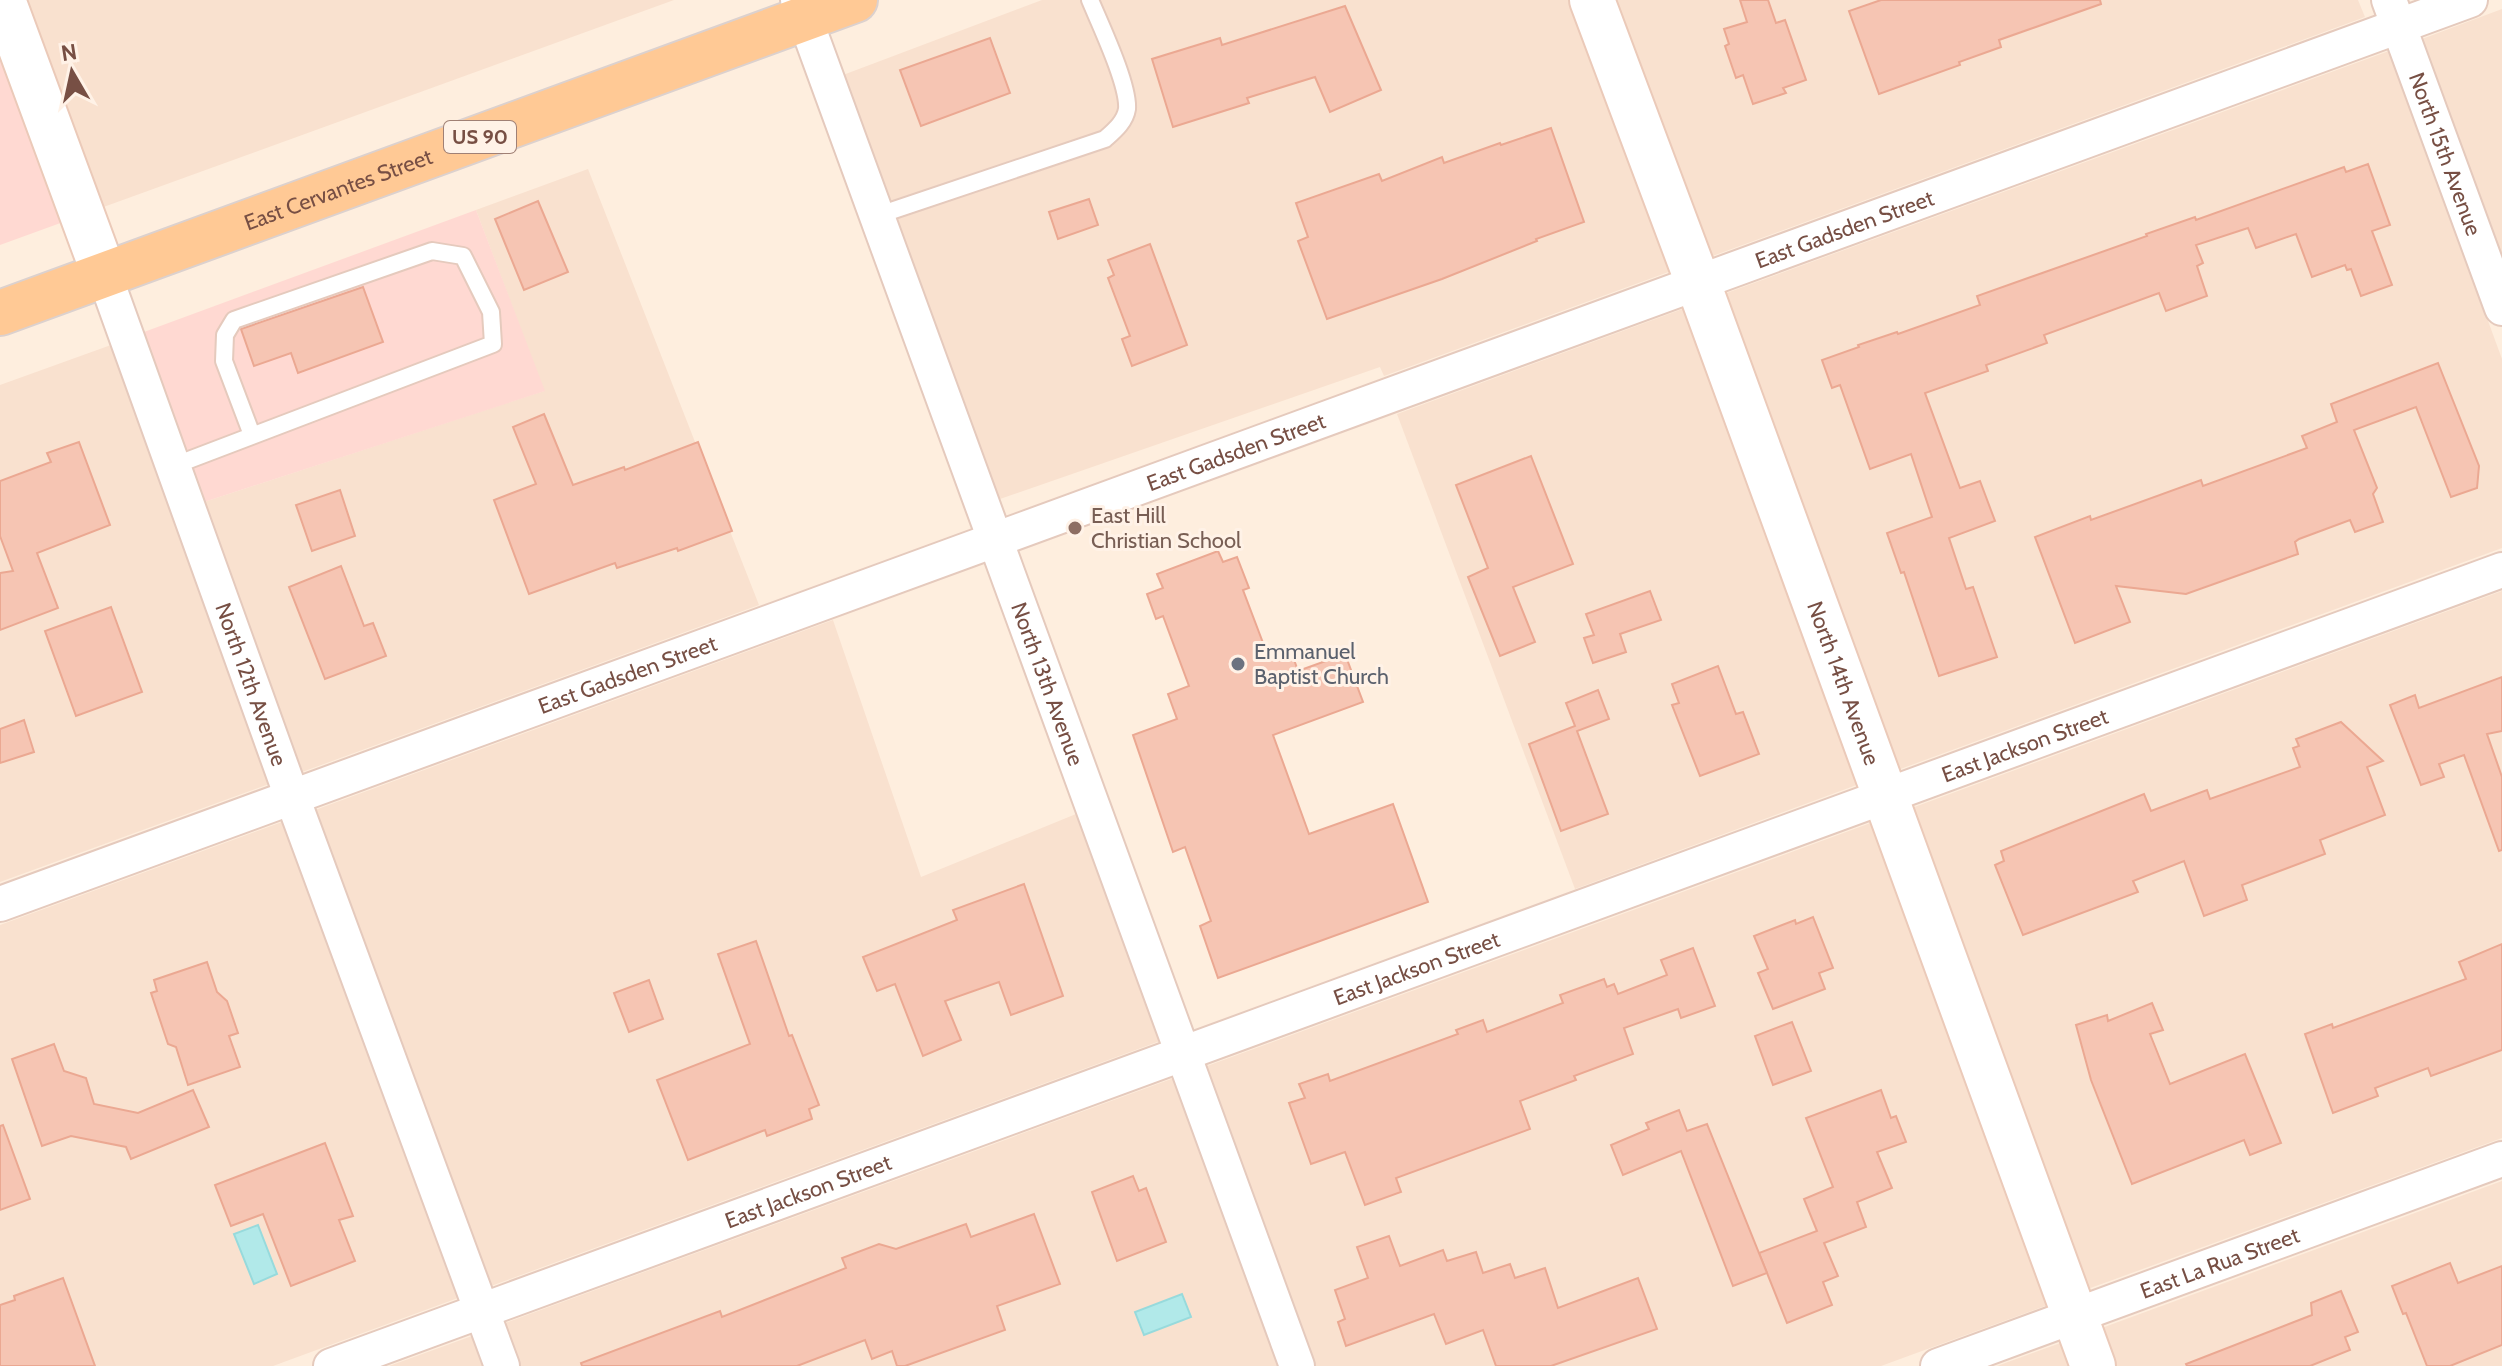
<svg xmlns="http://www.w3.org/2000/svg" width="2502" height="1366" font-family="Cabin,sans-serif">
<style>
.residential{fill:#f9e1cf}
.commercial{fill:#ffd9d2}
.water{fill:#b1e9e9;stroke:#97dadc;stroke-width:2}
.building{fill:#f6c5b3;stroke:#eba892;stroke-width:2}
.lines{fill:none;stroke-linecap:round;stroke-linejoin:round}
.lane-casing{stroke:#e5cabd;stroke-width:20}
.street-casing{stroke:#e5cabd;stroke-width:38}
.secondary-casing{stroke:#ebcab9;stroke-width:48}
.primary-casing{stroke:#dcd1ce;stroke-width:48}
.lane{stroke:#fff;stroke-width:16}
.street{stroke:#fff;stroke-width:34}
.secondary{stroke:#fff;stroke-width:44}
.primary{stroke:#ffc995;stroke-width:44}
.education-dot{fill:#8d6e63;stroke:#fff2e7;stroke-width:3}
.worship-dot{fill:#6b7280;stroke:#fff2e7;stroke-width:3}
.labels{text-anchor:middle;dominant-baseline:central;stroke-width:6;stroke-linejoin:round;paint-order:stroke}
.shield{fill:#fff2e7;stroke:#a08075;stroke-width:2}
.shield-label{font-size:20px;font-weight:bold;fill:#774f44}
.street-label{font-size:22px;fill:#774f44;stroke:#fff2e7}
.education-label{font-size:22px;fill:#785e54;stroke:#fff2e7;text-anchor:start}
.worship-label{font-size:22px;fill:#5b616d;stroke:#fff2e7;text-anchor:start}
</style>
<rect width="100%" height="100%" fill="#feeede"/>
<!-- residential -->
<g class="residential">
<path d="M21 0H674L98 209Z"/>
<path d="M1042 0H1572L1674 270 1384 376 1380 367 997 500 843 75Z"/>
<path d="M1610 0H2358L2365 17 1707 258Z"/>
<path d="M2502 9V257L2422 39Z"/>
<path d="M2389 51 2502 359V548L1895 771 1721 295Z"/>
<path d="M588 169 759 605 302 772 204 502 544 391 476 210Z"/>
<path d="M1688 307 1862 783 1575 889 1397 414Z"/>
<path d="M111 345 269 784 0 882V385Z"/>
<path d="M2502 591V1138L2085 1290 1909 809Z"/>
<path d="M833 620 921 877 1076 814 1160 1041 491 1286 315 810Z"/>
<path d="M1876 821 2053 1303 1881 1366H1316L1207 1066Z"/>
<path d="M282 822 458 1298 273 1366H0V925Z"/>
<path d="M1174 1078 1279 1366H520L505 1323Z"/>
<path d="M2502 1181V1366H2112L2099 1329Z"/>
<path d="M472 1336 483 1366H389Z"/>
<path d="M2066 1341 2075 1366H1997Z"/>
</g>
<!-- commercial -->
<g class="commercial">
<path d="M0 43 66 221 0 245Z"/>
<path d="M476 210 545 391 204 502 144 332Z"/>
</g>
<!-- water -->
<g class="water">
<path d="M258 1225 277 1274 254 1284 234 1234Z"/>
<path d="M1182 1294 1191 1317 1144 1335 1135 1312Z"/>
</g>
<!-- building -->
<g class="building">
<path d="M1740 0H1768L1776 23 1785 20 1806 80 1783 88 1786 93 1753 104 1743 75 1736 78 1725 46 1729 44 1724 29 1747 22Z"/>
<path d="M1881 0H2100L2101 4 1999 40 2001 47 1959 62 1960 65 1879 94 1849 11Z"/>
<path d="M1345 6 1381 90 1330 112 1315 77 1247 98 1249 103 1173 127 1152 59 1220 38 1222 45Z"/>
<path d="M990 38 1010 93 921 126 900 70Z"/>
<path d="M1551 128 1584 222 1536 239 1537 241 1442 279 1327 319 1298 241 1308 237 1296 203 1379 174 1382 181 1442 157 1444 163 1500 143 1501 145Z"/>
<path d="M2368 164 2390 225 2372 231 2392 285 2361 296 2351 269 2347 270 2345 265 2312 277 2296 234 2256 248 2248 228 2196 245 2203 263 2197 266 2207 296 2166 311 2159 293 2044 335 2047 343 1986 365 1988 371 1925 393 1960 488 1980 481 1995 521 1949 538 1966 589 1973 587 1997 657 1939 676 1904 572 1901 573 1887 533 1932 517 1911 454 1870 469 1840 385 1832 388 1822 360 1859 347 1858 345 1897 332 1898 334 1980 305 1977 296 2147 236 2146 234 2195 217 2196 220 2344 167 2346 172Z"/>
<path d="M1089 199 1098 225 1058 239 1049 212Z"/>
<path d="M538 201 568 272 524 290 495 219Z"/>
<path d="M1150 244 1187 345 1132 366 1122 339 1130 336 1108 278 1114 275 1108 260Z"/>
<path d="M363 287 383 342 298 373 291 353 254 366 241 329Z"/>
<path d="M2438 363 2479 466 2477 488 2451 497 2416 407 2354 430 2377 488 2373 494 2383 522 2355 532 2350 520 2299 539 2295 542 2298 554 2186 594 2116 586 2130 622 2075 643 2035 537 2090 516 2091 520 2201 480 2203 486 2307 448 2302 436 2337 422 2331 404Z"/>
<path d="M544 414 573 485 624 467 625 470 698 442 732 531 678 551 677 548 617 568 615 563 529 594 494 500 536 484 513 427Z"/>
<path d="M79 442 110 525 37 553 58 608 0 630V573L13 571 0 536V481L51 462 47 453Z"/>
<path d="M1531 456 1573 564 1513 587 1535 642 1500 656 1468 577 1488 568 1456 485Z"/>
<path d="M340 490 355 536 312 551 296 505Z"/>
<path d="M1218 551 1223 562 1237 557 1249 588 1243 590 1268 656 1290 648 1298 671 1345 654 1363 702 1273 735 1309 834 1393 804 1428 902 1218 978 1200 926 1211 921 1185 847 1173 852 1133 735 1177 719 1168 694 1189 686 1163 616 1156 619 1147 594 1163 588 1157 574Z"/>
<path d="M341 566 364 626 373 623 386 656 325 679 289 587Z"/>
<path d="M1650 591 1661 620 1620 634 1626 652 1593 663 1584 638 1594 635 1586 614Z"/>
<path d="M111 607 142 692 76 716 45 631Z"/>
<path d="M1718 666 1736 714 1743 712 1759 754 1700 776 1672 705 1679 703 1672 684Z"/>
<path d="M2502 677V731L2487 734 2502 777V850L2499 851 2464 755 2439 764 2444 777 2421 785 2390 705 2415 695 2419 708Z"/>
<path d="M1598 690 1609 719 1577 731 1608 814 1561 831 1529 744 1575 726 1566 703Z"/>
<path d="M24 720 34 752 0 763V729Z"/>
<path d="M2341 722 2383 761 2367 767 2385 815 2320 840 2325 854 2242 885 2247 900 2204 916 2184 861 2133 881 2138 892 2023 935 1995 865 2004 861 2001 851 2144 794 2151 811 2207 790 2210 799 2300 767 2293 748 2299 746 2296 739Z"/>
<path d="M1024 884 1063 996 1011 1015 999 982 945 1001 961 1040 923 1056 895 984 877 991 863 957 957 920 953 910Z"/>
<path d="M1813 917 1833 968 1819 973 1825 989 1773 1009 1758 973 1768 969 1754 936 1795 920 1796 924Z"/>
<path d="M756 941 789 1036 792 1035 819 1105 809 1109 812 1119 767 1136 765 1130 688 1160 657 1080 750 1044 718 954Z"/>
<path d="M2502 944V1050L2431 1076 2428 1068 2375 1088 2378 1096 2333 1113 2305 1034 2332 1024 2333 1028 2466 979 2459 962Z"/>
<path d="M1693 948 1715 1006 1681 1018 1678 1009 1624 1028 1633 1054 1574 1076 1576 1080 1520 1101 1530 1129 1396 1178 1401 1192 1365 1205 1345 1152 1311 1164 1289 1103 1305 1098 1299 1084 1328 1074 1330 1081 1458 1034 1456 1030 1483 1020 1487 1032 1563 1003 1560 995 1604 979 1607 987 1614 984 1618 994 1667 975 1661 960Z"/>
<path d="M207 962 217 992 227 1001 238 1033 229 1036 240 1067 188 1085 176 1047 168 1044 151 993 157 991 154 980Z"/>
<path d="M649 980 663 1019 629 1032 614 993Z"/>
<path d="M2152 1003 2163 1030 2150 1034 2170 1084 2245 1054 2281 1143 2250 1155 2244 1140 2132 1184 2091 1080 2076 1025 2107 1015 2108 1021Z"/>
<path d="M1792 1022 1811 1071 1773 1085 1755 1036Z"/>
<path d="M54 1044 64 1071 86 1078 94 1104 138 1113 193 1090 209 1127 131 1159 126 1147 71 1136 42 1146 12 1059Z"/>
<path d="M1881 1090 1891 1118 1896 1116 1906 1142 1877 1152 1892 1188 1857 1202 1866 1227 1824 1243 1838 1276 1823 1282 1832 1305 1787 1323 1759 1253 1817 1231 1804 1199 1833 1187 1806 1118Z"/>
<path d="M1679 1110 1687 1131 1707 1124 1767 1273 1733 1286 1681 1151 1623 1175 1611 1145 1649 1129 1646 1123Z"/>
<path d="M3 1125 30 1199 0 1210V1126Z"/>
<path d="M325 1143 353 1216 339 1220 355 1261 291 1286 263 1214 231 1226 215 1185Z"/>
<path d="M1133 1176 1139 1191 1146 1188 1166 1242 1117 1261 1092 1192Z"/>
<path d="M1034 1214 1060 1284 997 1306 1005 1330 905 1366H897L892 1351 872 1359 865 1340 797 1366H582L581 1363 720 1311 722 1317 846 1268 842 1258 879 1244 896 1249 966 1224 971 1237Z"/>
<path d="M1389 1236 1400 1266 1443 1250 1447 1261 1476 1252 1483 1273 1510 1264 1515 1278 1545 1268 1558 1308 1638 1278 1657 1329 1551 1366H1496L1483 1330 1446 1344 1434 1314 1346 1346 1338 1322 1345 1319 1335 1290 1368 1278 1357 1247Z"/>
<path d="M2450 1263 2458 1283 2502 1266V1345L2450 1366H2427L2406 1313 2403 1314 2392 1286Z"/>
<path d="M63 1278 95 1366H0V1305L15 1300 14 1296Z"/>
<path d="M2341 1291 2358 1332 2345 1337 2350 1350 2310 1366H2187L2186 1364 2312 1315 2311 1303Z"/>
</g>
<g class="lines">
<!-- lane casing -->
<g class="lane-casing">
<g id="lane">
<path d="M876 216 1105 139C1114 131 1125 122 1127 109 1129 85 1100 24 1090 0"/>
<path d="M173 466 493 344 491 312 463 256 432 251 234 320 225 335 224 361 252 435"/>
</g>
</g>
<!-- street casing -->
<g class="street-casing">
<g id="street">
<path id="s1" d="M798 0 1297 1366"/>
<path id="s2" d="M2389 0 2502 308"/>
<path id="s3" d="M104 274 292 797 502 1366"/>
<path id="s4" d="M0 904 2470 0"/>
<path id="s5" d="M331 1366 2502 570"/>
<path id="s6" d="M1938 1366 2502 1159"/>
</g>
</g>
<!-- secondary casing -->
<g class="secondary-casing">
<g id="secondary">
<path d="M3 0 104 274"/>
<path id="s7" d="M1592 0 1698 283 2093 1366"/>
</g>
</g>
<!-- primary casing -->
<g class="primary-casing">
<g id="primary">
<path id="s8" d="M0 313 855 0"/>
</g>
</g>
<!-- lane -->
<use href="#lane" class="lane"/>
<!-- street -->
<use href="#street" class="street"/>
<!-- secondary -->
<use href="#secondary" class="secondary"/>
<!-- primary -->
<use href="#primary" class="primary"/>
</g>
<!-- markers -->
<circle class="education-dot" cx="1075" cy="528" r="8"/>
<circle class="worship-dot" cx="1238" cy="664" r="8"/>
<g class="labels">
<!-- shield labels -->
<rect class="shield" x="444" y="121" width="72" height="32" rx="6"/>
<g class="shield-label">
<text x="480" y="137">US 90</text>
</g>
<!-- street labels -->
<g class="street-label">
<text stroke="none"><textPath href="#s2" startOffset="164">North 15th Avenue</textPath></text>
<text stroke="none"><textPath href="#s8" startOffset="360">East Cervantes Street</textPath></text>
<text stroke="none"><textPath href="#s4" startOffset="1964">East Gadsden Street</textPath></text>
<text stroke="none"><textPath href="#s4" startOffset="1316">East Gadsden Street</textPath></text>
<text stroke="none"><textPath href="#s4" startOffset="668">East Gadsden Street</textPath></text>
<text stroke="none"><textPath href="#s3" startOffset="436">North 12th Avenue</textPath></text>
<text stroke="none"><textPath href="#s1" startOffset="728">North 13th Avenue</textPath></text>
<text stroke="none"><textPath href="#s7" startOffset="728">North 14th Avenue</textPath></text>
<text stroke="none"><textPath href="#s5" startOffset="1804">East Jackson Street</textPath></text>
<text stroke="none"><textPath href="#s5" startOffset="1156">East Jackson Street</textPath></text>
<text stroke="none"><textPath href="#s5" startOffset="508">East Jackson Street</textPath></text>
<text stroke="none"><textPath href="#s6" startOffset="300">East La Rua Street</textPath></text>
</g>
<!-- education labels -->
<g class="education-label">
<text x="1091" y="515">East Hill<tspan x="1091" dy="25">Christian School</tspan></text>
</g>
<!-- worship labels -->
<g class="worship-label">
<text x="1254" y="651">Emmanuel<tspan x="1254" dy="25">Baptist Church</tspan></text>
</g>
</g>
<!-- north arrow -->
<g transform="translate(72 72) rotate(351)" stroke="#fff2e7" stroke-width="6" paint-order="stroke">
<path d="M0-6L14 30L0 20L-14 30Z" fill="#774f44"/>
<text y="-12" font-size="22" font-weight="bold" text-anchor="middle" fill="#774f44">N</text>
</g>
</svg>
